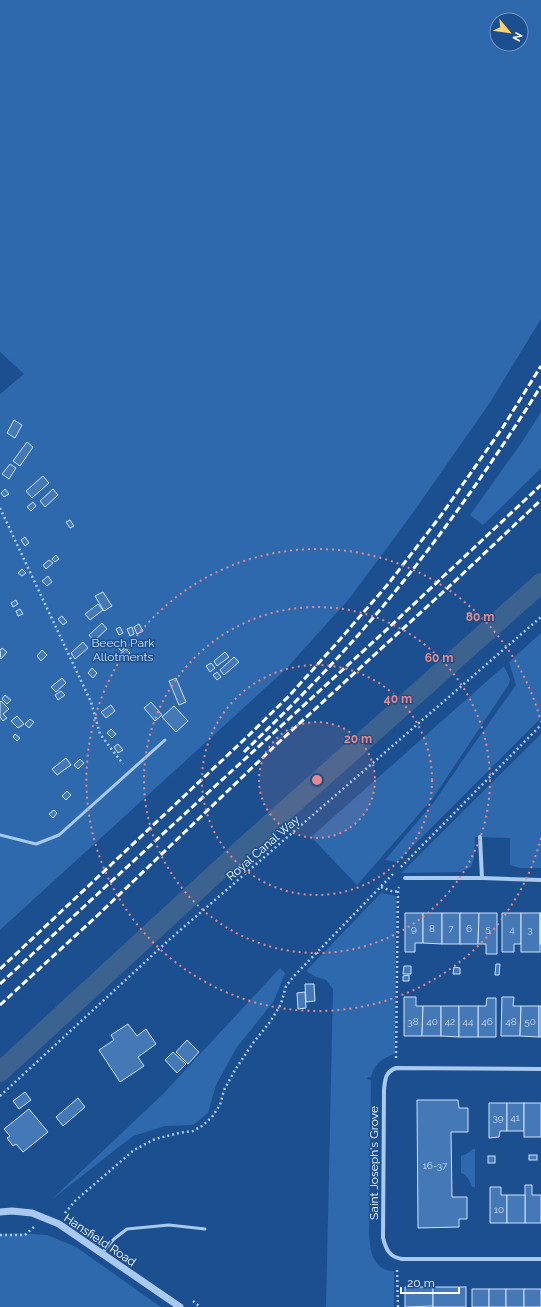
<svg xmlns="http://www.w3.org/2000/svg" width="541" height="1307" font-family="Raleway,sans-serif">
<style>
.green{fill:#2e69ad;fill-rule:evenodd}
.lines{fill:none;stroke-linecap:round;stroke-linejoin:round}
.canal{stroke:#3c6290;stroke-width:20}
.building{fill:#4478b7;stroke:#cfe3fa}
.path{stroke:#a9c9ee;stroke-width:2.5;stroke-dasharray:2 3;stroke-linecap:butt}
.service{stroke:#a9c9ee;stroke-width:3}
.minor{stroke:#a9c9ee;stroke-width:4}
.tertiary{stroke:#a9c9ee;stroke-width:7}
.rail{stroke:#fff;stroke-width:3;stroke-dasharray:7 3;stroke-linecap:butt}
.ring{fill:none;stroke:#e88989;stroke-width:2;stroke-dasharray:2 4}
.labels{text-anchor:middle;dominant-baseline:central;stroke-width:3;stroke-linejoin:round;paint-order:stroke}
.number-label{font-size:10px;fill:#d0dded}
.park-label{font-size:12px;fill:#cfe3fa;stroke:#1b4f8f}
.street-label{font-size:12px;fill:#fff;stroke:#1b4f8f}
.centre{fill:#e88989;stroke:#1b4f8f;stroke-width:2}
.ring-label{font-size:12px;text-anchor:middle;font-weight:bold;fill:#e88989;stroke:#1b4f8f;stroke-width:3;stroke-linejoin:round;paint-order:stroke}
</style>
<rect width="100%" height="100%" fill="#1b4f8f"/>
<!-- green -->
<g class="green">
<path d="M0 0H541V319L489 404 412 514 349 599 285 670 0 930V394L24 374 0 352ZM497 20H521V44H497Z"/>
<path d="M541 412V468L483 525 470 515 522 442Z"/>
<path d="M541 633V718L397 862 385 860 434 802 467 754 516 685 509 662Z"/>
<path d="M504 666 510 679 509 684 433 798 357 885 311 837Z"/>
<path d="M541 734V868H520L510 865V838L475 837 474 858 471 867 461 872 401 873Z"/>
<path d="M381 893 396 896 395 1054C382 1058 374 1064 371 1077H368L367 1079 371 1080 369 1234C370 1250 373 1271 394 1271V1307H326L333 989 326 980 316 977 306 971Z"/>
<path d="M280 968 285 973 274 1001 237 1047 216 1085 208 1113 193 1125 165 1126 133 1136 51 1200 163 1094Z"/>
<path d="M473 1149H475V1187H472C470 1181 467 1175 461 1173V1156L468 1153Z"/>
<path d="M18 1233 47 1235 76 1247 161 1307H0V1234Z"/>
</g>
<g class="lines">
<!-- canal -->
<path class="canal" d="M0 1072 242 849 541 583"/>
</g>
<!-- building -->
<g class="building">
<path d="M14 420 22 425 15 438 7 433Z"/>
<path d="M27 442 33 447 20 466 13 461Z"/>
<path d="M10 464 16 468 9 479 2 474Z"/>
<path d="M43 476 49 483 32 498 26 491Z"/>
<path d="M5 489 9 494 4 497 1 493Z"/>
<path d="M53 489 58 495 45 507 40 501Z"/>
<path d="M33 502 36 506 31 511 27 507Z"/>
<path d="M70 520 74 526 70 528 66 522Z"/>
<path d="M25 537 29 543 25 546 21 540Z"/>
<path d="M56 555 59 559 55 562 52 559Z"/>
<path d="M49 560 53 563 46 569 43 565Z"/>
<path d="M22 569 26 573 22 576 18 573Z"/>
<path d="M48 576 52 582 47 586 42 581Z"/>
<path d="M103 592 112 606 104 611 95 596Z"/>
<path d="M16 600 18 604 13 607 11 603Z"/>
<path d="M98 604 103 610 90 620 85 614Z"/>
<path d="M20 609 23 614 18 616 16 611Z"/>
<path d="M62 616 67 622 63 625 58 619Z"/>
<path d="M102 623 107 629 94 641 89 635Z"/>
<path d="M139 624 143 631 137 634 134 627Z"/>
<path d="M120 627 123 633 119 635 116 629Z"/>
<path d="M132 627 134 634 130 636 127 629Z"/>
<path d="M123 641 127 646 121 651 117 646Z"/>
<path d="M83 642 88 648 75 659 71 653Z"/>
<path d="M2 648 7 652 1 659 0 650Z"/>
<path d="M126 649 130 653 123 659 119 655Z"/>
<path d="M42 650 47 655 41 661 37 656Z"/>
<path d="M225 652 229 657 217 666 214 661Z"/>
<path d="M234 657 239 662 224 675 220 670Z"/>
<path d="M211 663 215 668 210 672 206 666Z"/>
<path d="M92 668 97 673 93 678 88 673Z"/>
<path d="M217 672 221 677 217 680 213 675Z"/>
<path d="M62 678 66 683 56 692 51 687Z"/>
<path d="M176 678 186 702 179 705 169 681Z"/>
<path d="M61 691 65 695 58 700 55 695Z"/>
<path d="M5 695 11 700 7 704 2 699Z"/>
<path d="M1 701 9 709 3 714 7 718 3 721 0 717V702Z"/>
<path d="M151 702 162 715 155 721 144 708Z"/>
<path d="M111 705 115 711 106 718 101 712Z"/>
<path d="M174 706 188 721 176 732 162 717Z"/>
<path d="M17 716 24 724 18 728 11 721Z"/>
<path d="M30 719 34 722 29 728 25 724Z"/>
<path d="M111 729 116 734 112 738 107 733Z"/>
<path d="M15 734 20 738 17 741 13 737Z"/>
<path d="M118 744 123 750 118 753 114 747Z"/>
<path d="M66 758 71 765 57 775 52 769Z"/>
<path d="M80 759 84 763 78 769 74 765Z"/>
<path d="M67 791 71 795 66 800 62 796Z"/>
<path d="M54 810 57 813 53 818 49 814Z"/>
<path d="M405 913H423V943H415V952H405Z"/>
<path d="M423 913H442V944L423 943Z"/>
<rect x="442" y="913" width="18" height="31"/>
<path d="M460 913H479L478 944H460Z"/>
<path d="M479 913H497V954H486V944H478Z"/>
<path d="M502 913H521V944H514V952H502Z"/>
<rect x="521" y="913" width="19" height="39"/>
<rect x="540" y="913" width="1" height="31"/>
<path d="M496 964H500L499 975H495Z"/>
<path d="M404 966H411V974H403Z"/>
<path d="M454 967 460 968V974H453Z"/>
<path d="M409 975V981H403V976Z"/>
<path d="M305 984H314L315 1001 306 1002Z"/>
<path d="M305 992 306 1008 298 1009 297 993Z"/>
<path d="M404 997H416V1006H423L422 1036H404Z"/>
<path d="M502 997H514L513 1006H521L520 1036H501Z"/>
<path d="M487 998H496V1037H478V1006H486Z"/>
<path d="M423 1006H441V1036H422Z"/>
<path d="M441 1006H459V1037L441 1036Z"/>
<rect x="459" y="1006" width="19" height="31"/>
<path d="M521 1006H539V1037L520 1036Z"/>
<rect x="539" y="1006" width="2" height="31"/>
<path d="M128 1024 137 1036 146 1029 156 1044 138 1057 144 1066 120 1082 99 1050 114 1040 111 1035Z"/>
<path d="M187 1040 199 1052 188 1064 176 1052Z"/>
<path d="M173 1052 186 1064 177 1073 165 1060Z"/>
<path d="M25 1092 31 1100 19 1109 13 1101Z"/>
<path d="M78 1098 85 1107 63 1126 56 1117Z"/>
<path d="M417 1100H458L459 1108H468V1132H451L452 1197H467V1219H459V1227L418 1228Z"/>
<path d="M489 1103H507V1131H500L499 1137 489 1138Z"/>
<rect x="507" y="1103" width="17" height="28"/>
<rect x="524" y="1103" width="17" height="34"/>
<path d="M29 1109 48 1132 23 1152 16 1144 13 1146 7 1138 10 1136 4 1129Z"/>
<rect x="529" y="1155" width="8" height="5"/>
<rect x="488" y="1156" width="7" height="7"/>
<path d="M525 1185H532V1195H541V1223H525Z"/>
<path d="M490 1187H501V1195H507V1223H490Z"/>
<rect x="507" y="1195" width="18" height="28"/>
<path d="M405 1287H433V1306L405 1307Z"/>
<rect x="433" y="1287" width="33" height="20"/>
<rect x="472" y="1289" width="17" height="18"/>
<rect x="489" y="1289" width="17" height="18"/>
<rect x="506" y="1289" width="18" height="18"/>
<rect x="524" y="1289" width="17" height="18"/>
</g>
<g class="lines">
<!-- path -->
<g class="path">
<path d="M0 508 91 702 100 734 123 764"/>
<path d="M401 867 541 725"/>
<path d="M381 887 394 892 398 891"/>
<path d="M396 1058 398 889 399 887"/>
<path d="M0 1096 170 939 541 617"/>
<path d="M65 1213 75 1201 134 1150 155 1139 179 1133 193 1131 202 1126 212 1117 220 1105 224 1090 235 1070 253 1043 270 1022 281 1004 286 986 294 976 393 874"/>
<path d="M0 1235H25L34 1227"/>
<path d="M397 1270 398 1307"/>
<path d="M193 1301 200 1307"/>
</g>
<!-- service -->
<g class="service">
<path d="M0 835 36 844 59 835 165 740"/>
<path d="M102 1253 114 1239 127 1229 169 1225 205 1229"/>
</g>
<!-- minor -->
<g class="minor">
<path d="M480 837 482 878"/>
<path d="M405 878H482L541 880"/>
<path d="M541 1069 396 1068C385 1072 385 1080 384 1090L383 1238C386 1249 389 1257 402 1259H541"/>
</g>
<!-- tertiary -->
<path class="tertiary" d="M0 1212 12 1211 32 1213 59 1224 180 1307"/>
<!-- rail -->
<g class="rail">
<path d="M244 752C277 720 311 687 342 653 417 571 482 480 541 386"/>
<path d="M0 969 248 736 289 696 336 644 389 583 442 514 503 427 541 366"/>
<path d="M0 984 177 821 383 633 541 485"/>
<path d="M0 1005 99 914 278 743 453 583 541 500"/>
</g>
</g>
<!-- distance rings -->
<circle cx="317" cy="780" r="58" fill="#e88989" fill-opacity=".12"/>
<g class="ring">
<circle cx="317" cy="780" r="58"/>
<circle cx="317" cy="780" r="115"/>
<circle cx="317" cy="780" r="173"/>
<path d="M541 838A231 231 0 1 1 541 722"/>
</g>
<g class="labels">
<!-- number labels -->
<g class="number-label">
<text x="414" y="928">9</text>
<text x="432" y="928">8</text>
<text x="451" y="928">7</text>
<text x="469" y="928">6</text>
<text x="488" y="928">5</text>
<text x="512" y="929">4</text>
<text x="530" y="929">3</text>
<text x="413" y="1021">38</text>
<text x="432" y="1021">40</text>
<text x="450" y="1021">42</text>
<text x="468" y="1021">44</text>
<text x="487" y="1021">46</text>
<text x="511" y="1021">48</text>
<text x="530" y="1021">50</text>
<text x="498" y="1117">39</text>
<text x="515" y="1117">41</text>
<text x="435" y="1165">16-37</text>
<text x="499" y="1209">10</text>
</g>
<!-- park labels -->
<g class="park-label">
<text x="123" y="643">Beech Park<tspan x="123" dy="14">Allotments</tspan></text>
</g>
<!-- street labels -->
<g class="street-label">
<text transform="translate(263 848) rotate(-41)">Royal Canal Way</text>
<text transform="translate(374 1163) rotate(-90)">Saint Joseph's Grove</text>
<text transform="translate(100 1240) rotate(34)">Hansfield Road</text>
</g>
</g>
<circle cx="317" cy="780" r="6" class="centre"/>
<g class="ring-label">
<text x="480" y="621">80 m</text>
<text x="439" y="662">60 m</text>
<text x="398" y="703">40 m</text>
<text x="358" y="743">20 m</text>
</g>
<!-- north arrow -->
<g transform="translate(509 32) rotate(119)"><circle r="19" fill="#1b4f8f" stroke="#7695bc"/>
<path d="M0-3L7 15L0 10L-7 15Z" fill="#ffd166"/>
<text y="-6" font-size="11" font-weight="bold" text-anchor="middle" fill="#ffffff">N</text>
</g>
<!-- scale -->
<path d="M401 1287v6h58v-6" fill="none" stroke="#ffffff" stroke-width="2"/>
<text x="407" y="1287" font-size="12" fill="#ffffff" stroke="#1b4f8f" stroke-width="3" paint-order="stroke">20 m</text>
</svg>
